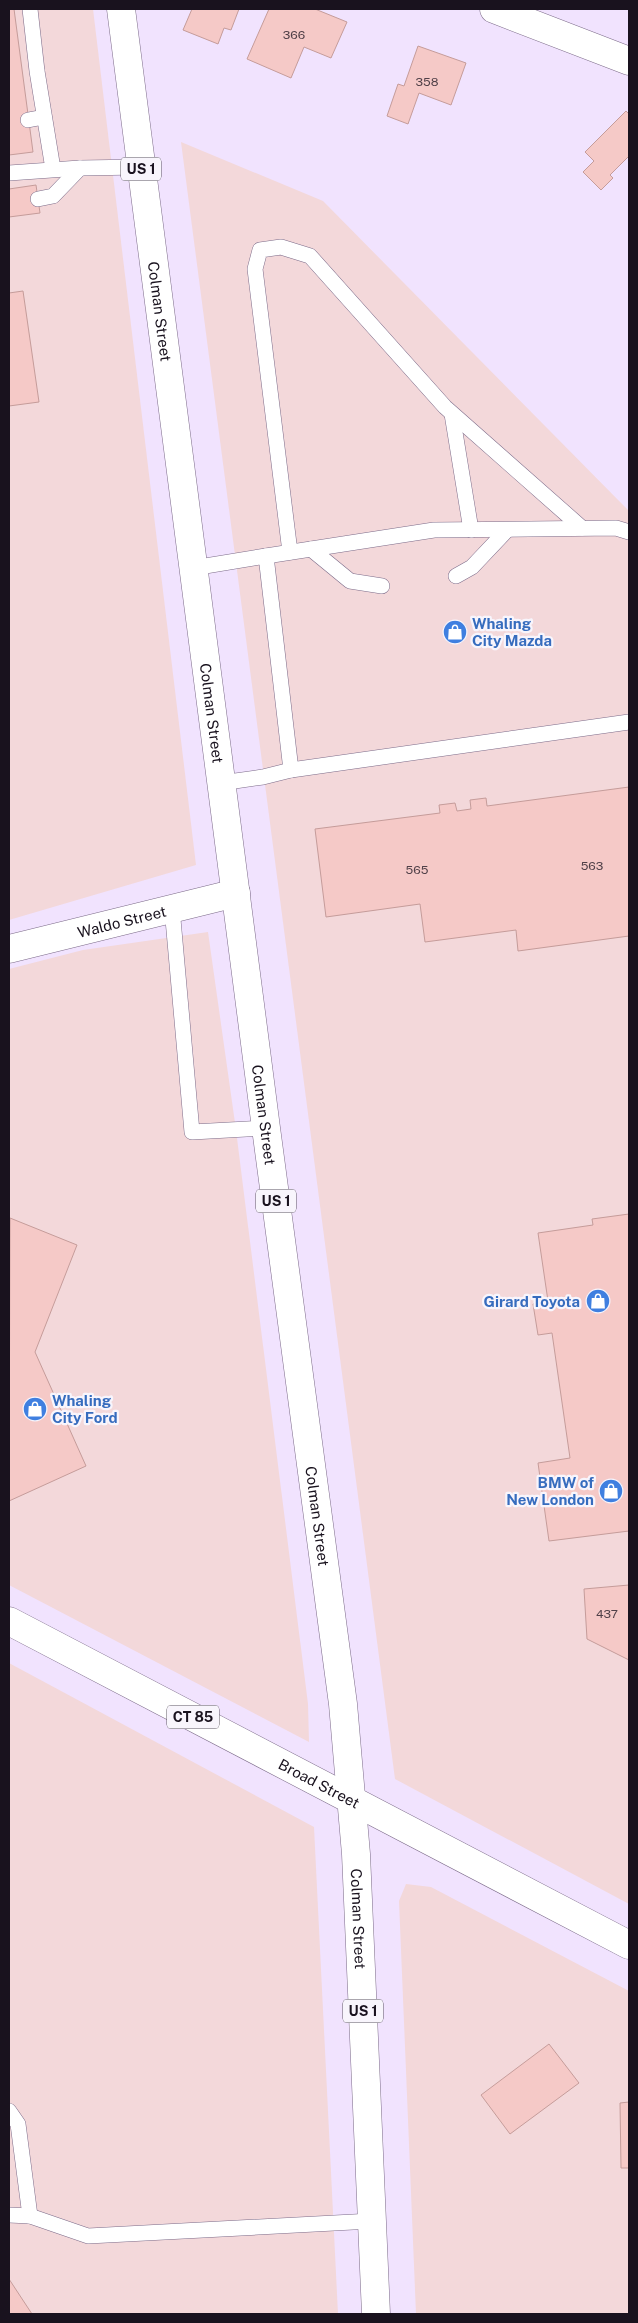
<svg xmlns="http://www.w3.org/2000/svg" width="638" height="2323" font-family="'Public Sans',sans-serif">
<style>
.commercial{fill:#f3d8da}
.building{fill:#f5c9c7;stroke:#c59c9a}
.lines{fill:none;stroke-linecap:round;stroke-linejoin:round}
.service-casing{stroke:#7c6b89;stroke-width:16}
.minor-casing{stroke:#7c6b89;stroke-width:29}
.tertiary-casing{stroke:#7c6b89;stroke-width:29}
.primary-casing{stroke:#7c6b89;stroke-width:29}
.service{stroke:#fff;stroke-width:15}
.minor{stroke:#fff;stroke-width:28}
.tertiary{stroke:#fff;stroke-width:28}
.primary{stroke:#fff;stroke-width:28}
.labels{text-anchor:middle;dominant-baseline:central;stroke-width:4.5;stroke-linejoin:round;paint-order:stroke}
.number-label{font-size:12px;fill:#504048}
.shield{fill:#f8f5fc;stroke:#5c5661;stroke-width:1}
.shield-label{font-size:14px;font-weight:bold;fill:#19121e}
.street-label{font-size:15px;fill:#19121e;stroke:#f8f5fc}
.shop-label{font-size:15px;font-weight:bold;fill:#366cbe;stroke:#f8f5fc;text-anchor:start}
</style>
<rect width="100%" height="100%" fill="#f1e3fe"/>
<!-- commercial -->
<g class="commercial">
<path d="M9 9H93L196 865 9 920Z"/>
<path d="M181 142 323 201 629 511V1904L395 1779Z"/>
<path d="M208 932 236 1130 308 1704 309 1742 9 1585V969L83 950Z"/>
<path d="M9 1663 314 1827 338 2314H9Z"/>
<path d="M406 1884 431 1887 629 1991V2314H416L399 1901Z"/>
</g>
<!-- building -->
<g class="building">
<path d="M9 9H14L33 152 9 155Z"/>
<path d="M192 9H239L231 30 224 28 218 44 183 30Z"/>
<path d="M269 9H315L347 22 331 58 304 47 291 78 247 59Z"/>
<path d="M418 46 466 63 451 105 419 93 408 124 387 116 398 84 404 86Z"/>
<path d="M626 111 629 114V156L610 175 613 178 601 190 583 172 594 161 585 152Z"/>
<path d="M36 185 40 213 9 217V189Z"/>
<path d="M23 291 39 402 9 406V293Z"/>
<path d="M629 787V936L518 951 516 930 425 942 420 904 326 917 315 829 440 813 439 805 455 803 457 811 471 809 470 800 486 798 487 806Z"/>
<path d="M629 1214V1531L549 1541 538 1463 570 1458 552 1333 538 1335 533 1304 548 1301 538 1233 593 1225 592 1219Z"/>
<path d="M10 1218 77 1245 35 1352 86 1466 9 1501Z"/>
<path d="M629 1585V1660L587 1639 584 1589Z"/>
<path d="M549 2044 579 2083 510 2134 481 2095Z"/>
<path d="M629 2102V2168H621L620 2103Z"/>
<path d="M9 2279 32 2314H9Z"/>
</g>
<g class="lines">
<!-- service casing -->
<g class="service-casing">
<g id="service">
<path d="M30 9 37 71 53 169"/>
<path d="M28 120 44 117"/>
<path d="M9 173 80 168 141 167"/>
<path d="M38 199 53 196 80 168"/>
<path d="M452 414 471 530"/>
<path d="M311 549 350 581 382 586"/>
<path d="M290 552 255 269 260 250 281 247 310 256 445 407 582 528"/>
<path d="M266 556 434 530 616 528 629 532"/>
<path d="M193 568 266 556 291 770 263 777 221 783"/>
<path d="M456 576 472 567 507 530"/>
<path d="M291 770 629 722"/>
<path d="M172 908 192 1132 266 1128"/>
<path d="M9 2111 18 2124 30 2216"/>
<path d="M9 2215 30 2216 88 2236 372 2221"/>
</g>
</g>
<!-- minor casing -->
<g class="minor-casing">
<g id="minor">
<path id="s1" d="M9 949 236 893"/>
</g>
</g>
<!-- tertiary casing -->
<g class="tertiary-casing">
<path id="tertiary" d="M494 9 629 61"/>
</g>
<!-- primary casing -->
<g class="primary-casing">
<g id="primary">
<path id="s2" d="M121 9 266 1128 343 1704 356 1854 376 2314"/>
<path id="s3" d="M9 1621 629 1945"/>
</g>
</g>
<!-- service -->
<use href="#service" class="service"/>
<!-- minor -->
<use href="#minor" class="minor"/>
<!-- tertiary -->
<use href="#tertiary" class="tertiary"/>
<!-- primary -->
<use href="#primary" class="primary"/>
</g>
<!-- icons -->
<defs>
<g id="shop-disc" transform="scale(1.25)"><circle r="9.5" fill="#3f7fe0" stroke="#f8f5fc"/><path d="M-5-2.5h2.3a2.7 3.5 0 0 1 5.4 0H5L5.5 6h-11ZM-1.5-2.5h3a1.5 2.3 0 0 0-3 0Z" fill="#fff"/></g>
</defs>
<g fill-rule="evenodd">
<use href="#shop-disc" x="455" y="632"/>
<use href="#shop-disc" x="598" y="1301"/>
<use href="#shop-disc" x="35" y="1409"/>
<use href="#shop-disc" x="611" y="1491"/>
</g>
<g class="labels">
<!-- number labels -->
<g class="number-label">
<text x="294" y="35">366</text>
<text x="427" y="82">358</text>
<text x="592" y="866">563</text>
<text x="417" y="870">565</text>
<text x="607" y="1614">437</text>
</g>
<!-- shield labels -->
<g class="shield">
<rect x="121" y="157.5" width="40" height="23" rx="4"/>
<rect x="256" y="1189.5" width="40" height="23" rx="4"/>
<rect x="167" y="1705.5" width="52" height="23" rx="4"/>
<rect x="343" y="1999.5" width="40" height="23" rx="4"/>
</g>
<g class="shield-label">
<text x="141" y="169">US 1</text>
<text x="276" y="1201">US 1</text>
<text x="193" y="1717">CT 85</text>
<text x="363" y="2011">US 1</text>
</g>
<!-- street labels -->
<g class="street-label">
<text stroke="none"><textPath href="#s2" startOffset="305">Colman Street</textPath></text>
<text stroke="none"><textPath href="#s2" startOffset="710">Colman Street</textPath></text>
<text stroke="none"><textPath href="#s1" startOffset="116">Waldo Street</textPath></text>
<text stroke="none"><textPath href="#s2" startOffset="1115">Colman Street</textPath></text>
<text stroke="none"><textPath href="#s2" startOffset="1520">Colman Street</textPath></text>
<text stroke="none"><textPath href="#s3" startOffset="350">Broad Street</textPath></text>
<text stroke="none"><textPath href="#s2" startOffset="1925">Colman Street</textPath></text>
</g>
<!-- shop labels -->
<g class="shop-label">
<text x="472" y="623">Whaling<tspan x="472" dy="17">City Mazda</tspan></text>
<text x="580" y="1301" text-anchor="end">Girard Toyota</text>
<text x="52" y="1400">Whaling<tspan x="52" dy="17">City Ford</tspan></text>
<text x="594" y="1482" text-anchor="end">BMW of<tspan x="594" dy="17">New London</tspan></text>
</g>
</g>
<!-- border -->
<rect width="638" height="2323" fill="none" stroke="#19121e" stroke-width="20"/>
</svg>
